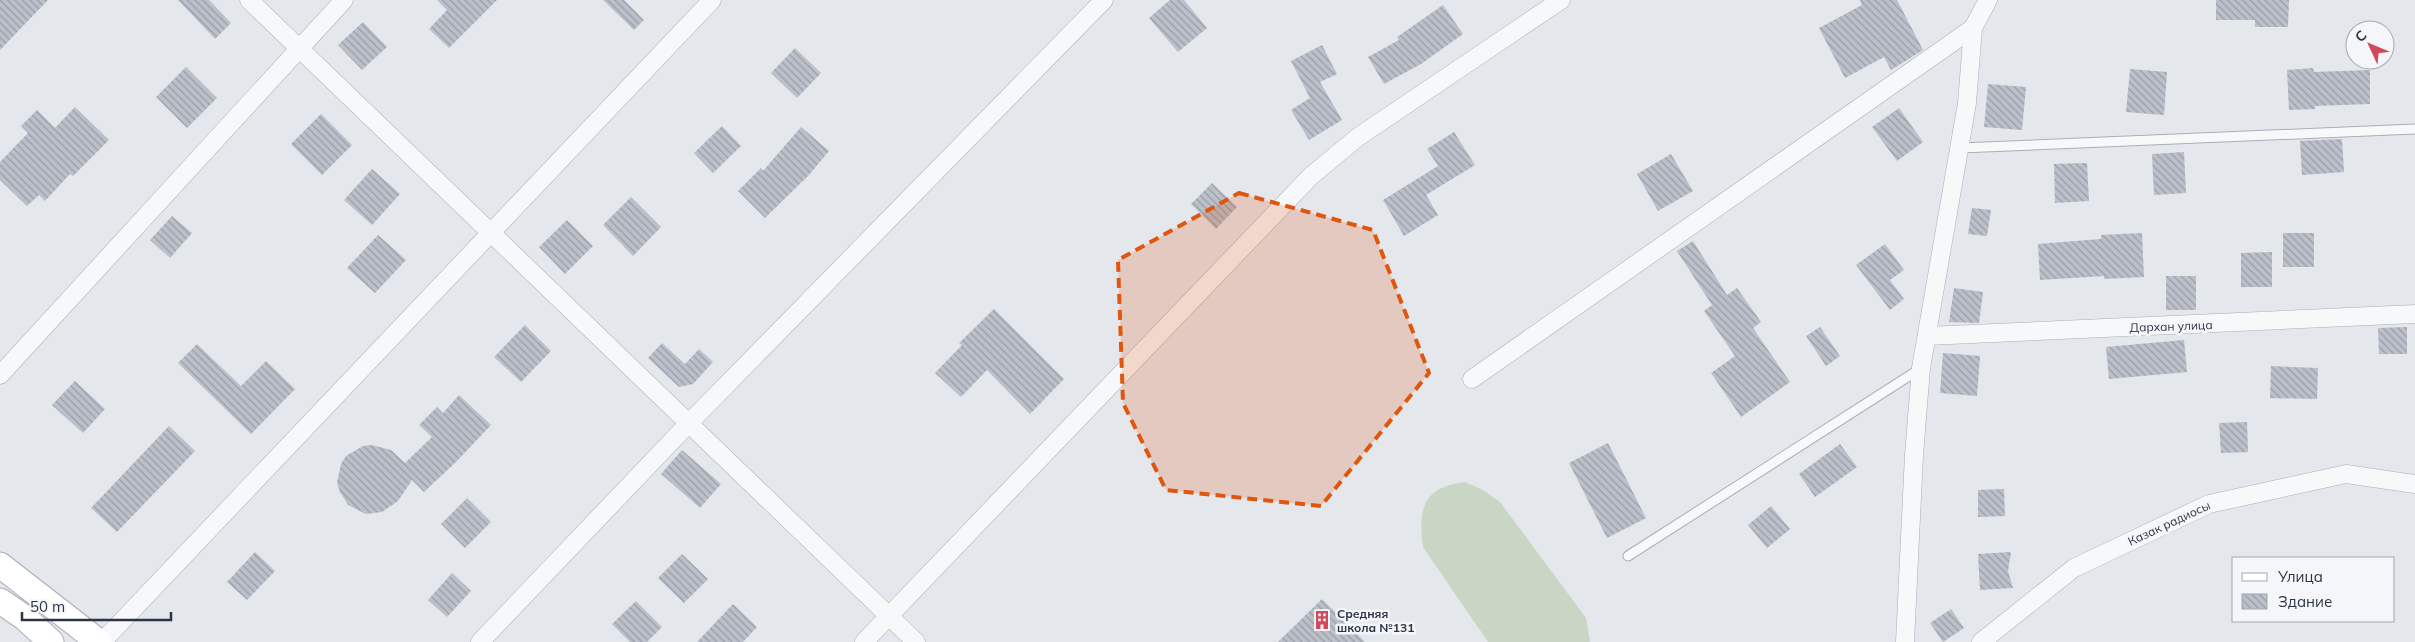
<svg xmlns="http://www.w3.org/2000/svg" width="2415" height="642" font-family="Mulish,sans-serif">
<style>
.pitch{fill:#c9d6c5}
.building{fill:url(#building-back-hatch)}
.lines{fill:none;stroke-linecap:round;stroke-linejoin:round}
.service-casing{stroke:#a9aeb7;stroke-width:11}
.minor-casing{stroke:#a9aeb7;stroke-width:19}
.secondary-casing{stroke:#a9aeb7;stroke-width:27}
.service{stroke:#f7f8fa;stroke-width:9}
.minor{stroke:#f7f8fa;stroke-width:18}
.secondary{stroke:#fff;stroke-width:25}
.marked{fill:#df570f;fill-opacity:0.2;stroke:#df570f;stroke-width:4;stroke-dasharray:10 6;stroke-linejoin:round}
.labels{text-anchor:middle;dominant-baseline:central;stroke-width:5;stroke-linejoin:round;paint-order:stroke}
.street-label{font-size:12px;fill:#2b3445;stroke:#f4f6f9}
.poi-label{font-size:12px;font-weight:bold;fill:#2b3445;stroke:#f4f6f9;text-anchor:start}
</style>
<defs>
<pattern id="building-back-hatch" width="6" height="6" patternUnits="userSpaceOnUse" patternTransform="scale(1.25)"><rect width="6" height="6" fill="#bbc0ca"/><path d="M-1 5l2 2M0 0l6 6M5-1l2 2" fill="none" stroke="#989da6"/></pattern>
</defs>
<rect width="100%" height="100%" fill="#e4e7ec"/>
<!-- pitch -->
<path class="pitch" d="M1465 482 1483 490 1500 502 1586 618 1590 642H1488L1423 547C1418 508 1423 487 1465 482Z"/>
<!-- building -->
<g class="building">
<path d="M0 0H48L0 50Z"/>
<path d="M178 0H209L231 23 215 39Z"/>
<path d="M437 0H497L449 48 429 29 447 10Z"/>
<path d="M603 0H624L644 20 634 30Z"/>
<path d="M1170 0H1184L1207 28 1178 52 1149 18Z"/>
<path d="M1860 0H1897L1923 50 1891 70 1884 57 1845 78 1819 28 1862 5Z"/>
<path d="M2216 0H2289L2288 27H2255V20H2216Z"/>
<path d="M1443 5 1463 34 1421 64 1384 84 1368 57 1399 40 1397 37Z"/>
<path d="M363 22 387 47 362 70 338 45Z"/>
<path d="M1322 45 1337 74 1320 82 1342 120 1309 140 1291 110 1310 98 1291 61Z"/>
<path d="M795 48 821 73 797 98 771 73Z"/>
<path d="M186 67 217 98 187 128 156 97Z"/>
<path d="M2313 68 2314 72 2370 70V104L2315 106V109L2289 110 2287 70Z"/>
<path d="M2130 69 2167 72 2164 115 2126 112Z"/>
<path d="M1988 84 2026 87 2022 130 1984 127Z"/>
<path d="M75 107 109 140 73 176 70 174 45 201 39 195 27 206 0 180V162L28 133 21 126 37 110 55 128Z"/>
<path d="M1899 108 1923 142 1897 161 1872 127Z"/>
<path d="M321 114 352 145 322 175 291 144Z"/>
<path d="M722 126 741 146 713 173 694 153Z"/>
<path d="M801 127 829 151 808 176 765 218 738 191 761 168 763 171Z"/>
<path d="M1454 132 1475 165 1426 195 1438 215 1404 236 1383 200 1438 166 1427 149Z"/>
<path d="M2342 139 2344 172 2302 175 2300 141Z"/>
<path d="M2184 152 2186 193 2154 195 2152 154Z"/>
<path d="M1671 154 1693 191 1658 211 1637 174Z"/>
<path d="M2087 163 2089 201 2055 203 2054 164Z"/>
<path d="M372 169 400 194 372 225 344 200Z"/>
<path d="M1212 183 1237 207 1216 229 1191 204Z"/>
<path d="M631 197 661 227 633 256 603 225Z"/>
<path d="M1972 208 1991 210 1987 236 1968 234Z"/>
<path d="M172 216 192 233 170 258 150 240Z"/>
<path d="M567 220 593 246 565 274 539 247Z"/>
<path d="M2142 233 2144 277 2104 279V276L2040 280 2038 244 2101 239V235Z"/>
<rect x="2283" y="233" width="31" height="34"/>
<path d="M378 235 406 260 375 293 347 268Z"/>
<path d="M1693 241 1727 295 1737 288 1761 322 1753 328 1790 382 1741 417 1711 373 1735 356 1704 311 1712 305 1677 251Z"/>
<path d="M1885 244 1904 270 1890 280 1904 299 1890 310 1856 265Z"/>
<path d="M2272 252V287H2241V253Z"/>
<rect x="2166" y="276" width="30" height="34"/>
<path d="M1954 288 1983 292 1979 323 1949 322Z"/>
<path d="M994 309 1064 379 1030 414 987 370 961 397 935 373 962 345 959 343Z"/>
<path d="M525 325 551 351 521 382 494 357Z"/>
<path d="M1820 327 1840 356 1826 366 1806 336Z"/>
<path d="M2407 327V354H2379L2378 328Z"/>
<path d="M2184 340 2187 372 2109 379 2106 347Z"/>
<path d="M662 343 685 364 699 349 713 362 693 384 679 387 648 358Z"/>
<path d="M197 344 241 386 266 361 295 389 251 434 178 363Z"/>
<path d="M1943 353 1980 356 1977 396 1940 393Z"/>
<path d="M2271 366 2318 368 2317 399 2270 398Z"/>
<path d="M75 381 105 409 83 433 52 405Z"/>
<path d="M459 395 491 425 457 461 424 492 412 480 398 501 382 512 366 514 348 505 340 492 337 483 341 464 346 456 363 446 372 445 391 450 405 463 432 437 419 425 437 407 443 413Z"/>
<path d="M2247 422 2248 452 2221 453 2219 423Z"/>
<path d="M169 426 195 451 117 532 91 508Z"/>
<path d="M1608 443 1646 518 1607 538 1569 463Z"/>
<path d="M1840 444 1857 467 1815 497 1799 474Z"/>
<path d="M682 450 721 484 700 508 661 474Z"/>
<path d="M2004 489 2005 516 1978 517V490Z"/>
<path d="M467 498 491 522 465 548 441 524Z"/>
<path d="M1771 506 1790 529 1767 548 1748 525Z"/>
<path d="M255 552 275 571 247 600 227 582Z"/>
<path d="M2011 552 2008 571 2013 588 1980 590 1978 554Z"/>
<path d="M682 554 708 579 684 603 658 578Z"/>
<path d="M452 573 471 591 447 617 428 600Z"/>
<path d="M1322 599 1365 642H1278Z"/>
<path d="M636 601 662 627 647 642H630L612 624Z"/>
<path d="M733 604 757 627 743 642H697Z"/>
<path d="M1951 609 1964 628 1943 642 1930 623Z"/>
</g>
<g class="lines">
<!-- service casing -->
<g class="service-casing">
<g id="service">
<path d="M1960 148 2415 129"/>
<path d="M1628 556 1920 369"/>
</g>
</g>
<!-- minor casing -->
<g class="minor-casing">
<g id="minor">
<path d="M249 0 916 642"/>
<path d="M1927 336 2415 314"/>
<path d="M0 375 344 0"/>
<path d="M1472 379 1973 28"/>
<path d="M102 642 712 0"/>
<path d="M480 642 689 423 1104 0"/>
<path d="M864 642 1311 176 1358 137 1561 0"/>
<path d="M1905 642 1914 455 1921 368 1967 103 1973 28 1988 0"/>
<path d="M1981 642 2074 568 2209 504 2346 474 2415 484"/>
</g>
</g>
<!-- secondary casing -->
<g class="secondary-casing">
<g id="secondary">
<path d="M0 565 99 642"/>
<path d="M0 601 25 618 51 642"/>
</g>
</g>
<!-- service -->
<use href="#service" class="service"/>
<!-- minor -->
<use href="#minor" class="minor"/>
<!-- secondary -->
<use href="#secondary" class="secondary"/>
</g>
<!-- marked area -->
<path class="marked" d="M1239 193 1373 230 1429 373 1321 506 1166 490 1123 403 1118 260Z"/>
<!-- icons -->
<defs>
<g id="building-bare" transform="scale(1.5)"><path d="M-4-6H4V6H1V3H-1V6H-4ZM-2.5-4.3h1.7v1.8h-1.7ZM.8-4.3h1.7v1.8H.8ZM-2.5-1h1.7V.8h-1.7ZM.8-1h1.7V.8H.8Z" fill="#d1495b" stroke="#f4f6f9" stroke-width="2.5" paint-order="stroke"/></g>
</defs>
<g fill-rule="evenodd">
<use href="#building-bare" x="1322" y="620"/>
</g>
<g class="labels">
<!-- street labels -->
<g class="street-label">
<text transform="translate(2171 326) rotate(-2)">Дархан улица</text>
<text transform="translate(2169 523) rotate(-25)">Казак радиосы</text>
</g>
<!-- poi labels -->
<g class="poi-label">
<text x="1337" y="613">Средняя<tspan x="1337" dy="14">школа №131</tspan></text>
</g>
</g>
<!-- legend -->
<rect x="2232" y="557" width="162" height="65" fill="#f4f6f9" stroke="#a4a8b1"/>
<rect x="2242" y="573" width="25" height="8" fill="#ffffff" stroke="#a4a8b1"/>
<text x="2278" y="582" font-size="15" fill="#2b3445">Улица</text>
<rect x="2242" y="594" width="25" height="15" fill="url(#building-back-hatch)" stroke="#a4a8b1"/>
<text x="2278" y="607" font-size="15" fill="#2b3445">Здание</text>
<!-- north arrow -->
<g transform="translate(2370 45) rotate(314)"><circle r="24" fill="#f4f6f9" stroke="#a4a8b1"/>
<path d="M0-4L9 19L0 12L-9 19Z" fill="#d1495b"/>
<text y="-8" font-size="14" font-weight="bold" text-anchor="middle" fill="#2b3445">С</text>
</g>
<!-- scale -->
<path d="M22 612v8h149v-8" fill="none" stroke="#2b3445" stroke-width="2.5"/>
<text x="30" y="612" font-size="15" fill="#2b3445" stroke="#f4f6f9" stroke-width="4" paint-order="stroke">50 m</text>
</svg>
